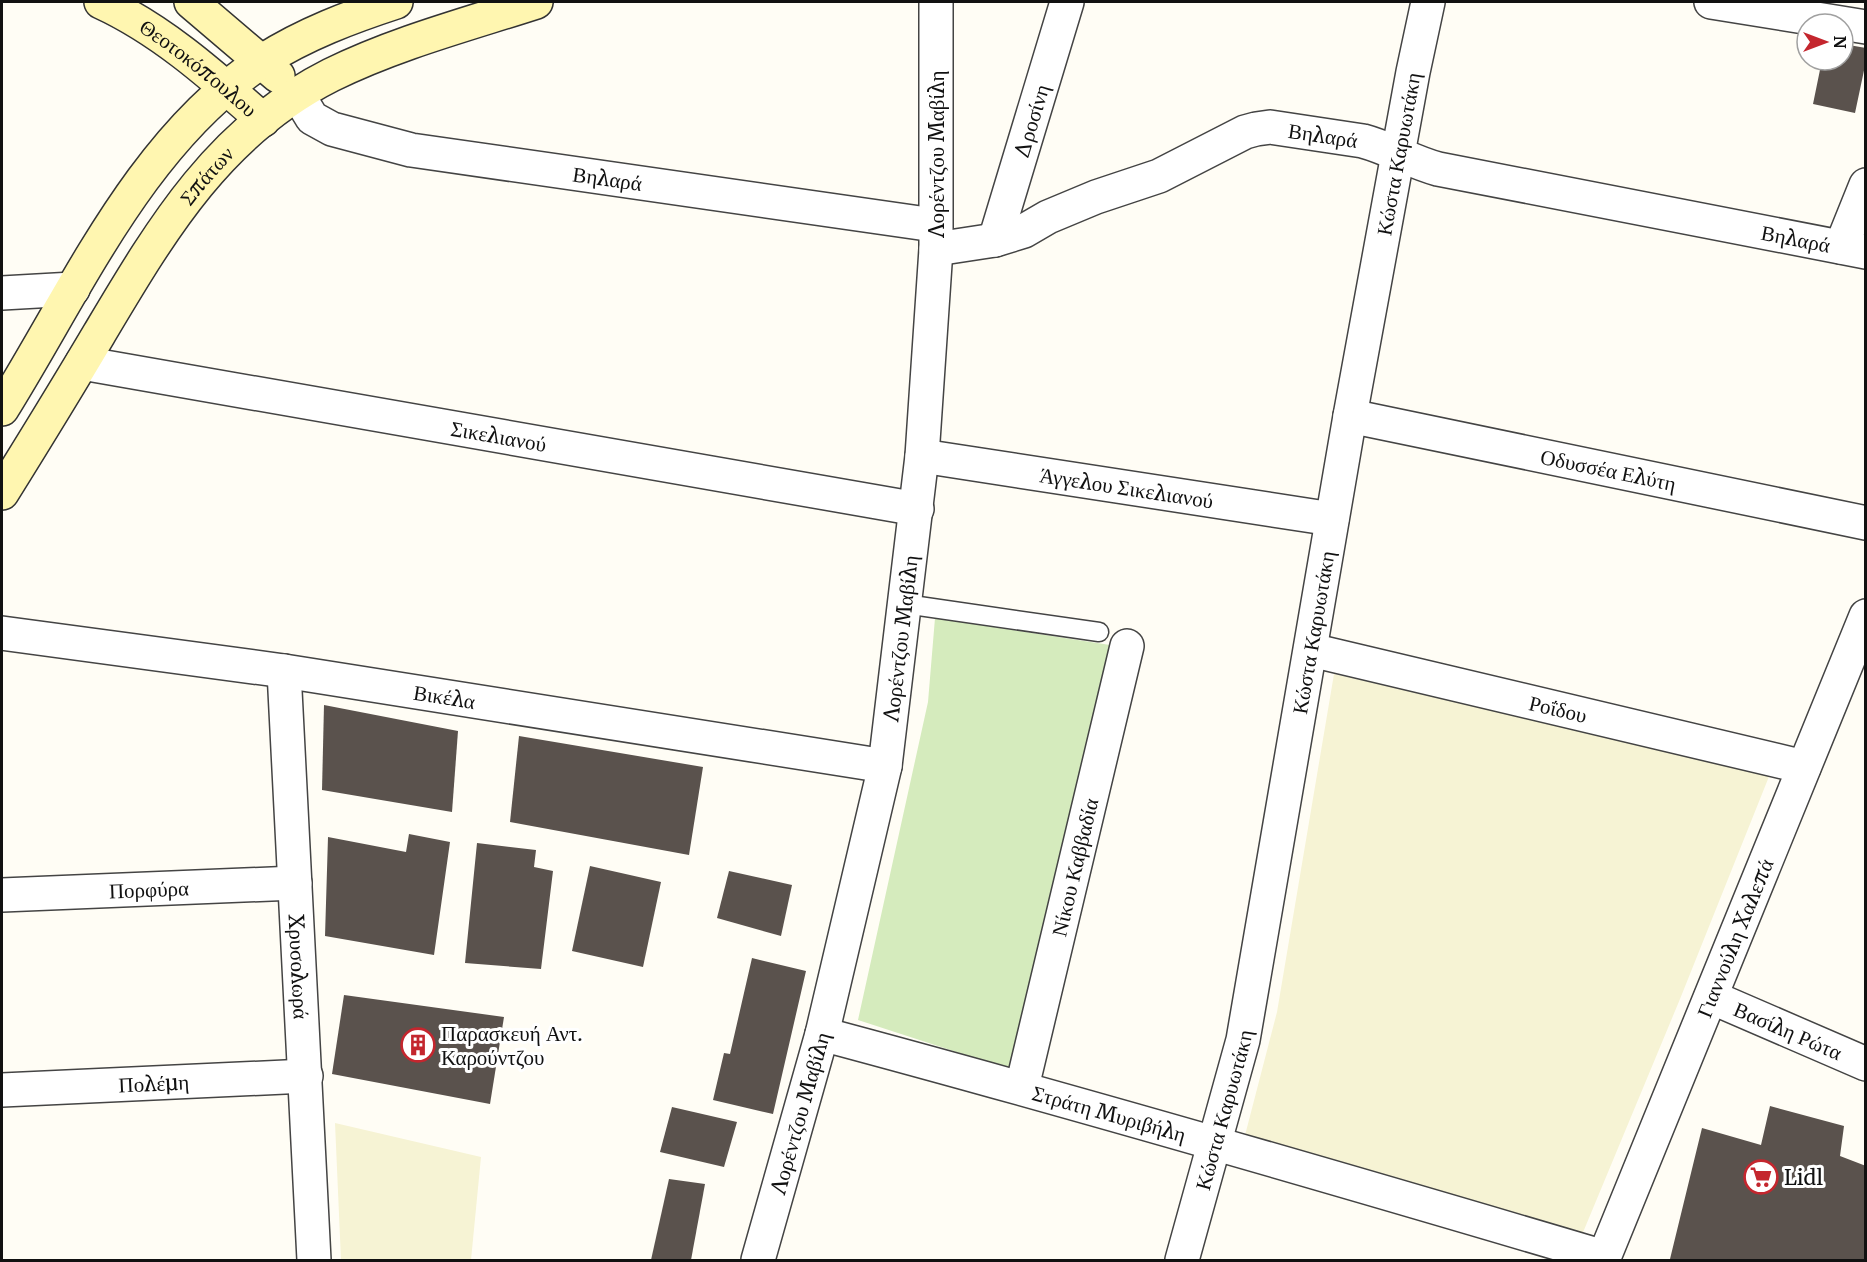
<svg xmlns="http://www.w3.org/2000/svg" width="1867" height="1262" font-family="Merriweather,serif">
<style>
.farmland{fill:#f6f3d4}
.green{fill:#d5ebbd}
.building{fill:#5a524d}
.lines{fill:none;stroke-linecap:round;stroke-linejoin:round}
.service-casing{stroke:#444;stroke-width:21}
.minor-casing{stroke:#444;stroke-width:36}
.secondary-casing{stroke:#333;stroke-width:36}
.service{stroke:#fff;stroke-width:18}
.minor{stroke:#fff;stroke-width:33}
.secondary{stroke:#fff6b0;stroke-width:33}
.labels{text-anchor:middle;dominant-baseline:central;stroke-width:6;stroke-linejoin:round;paint-order:stroke}
.street-label{font-size:21px;fill:#111;stroke:#fff}
.poi-label{font-size:21px;fill:#111;stroke:#fff;text-anchor:start}
</style>
<rect width="100%" height="100%" fill="#fffdf5"/>
<!-- farmland -->
<g class="farmland">
<path d="M1334 674 1770 774 1680 999 1579 1242 1243 1143 1277 1012Z"/>
<path d="M335 1123 481 1157 471 1260H341Z"/>
</g>
<!-- green -->
<path class="green" d="M935 618 1110 645 1018 1072 858 1020 928 702Z"/>
<!-- building -->
<g class="building">
<path d="M1843 44 1866 48V61L1855 113 1813 104 1822 60H1843Z"/>
<path d="M324 705 458 731 452 812 322 790Z"/>
<path d="M519 736 703 767 689 855 510 822Z"/>
<path d="M409 834 450 842 434 955 325 936 328 837 406 852Z"/>
<path d="M477 843 536 850 534 867 553 871 541 969 465 963Z"/>
<path d="M590 866 661 882 643 967 572 951Z"/>
<path d="M729 871 792 885 781 936 717 918Z"/>
<path d="M752 958 806 971 773 1114 713 1100 724 1053 730 1054Z"/>
<path d="M344 995 504 1017 490 1104 332 1074Z"/>
<path d="M1770 1106 1844 1126 1840 1156 1866 1166V1260L1670 1259 1702 1128 1761 1145Z"/>
<path d="M672 1107 737 1122 724 1167 660 1152Z"/>
<path d="M669 1179 705 1184 691 1260H651Z"/>
</g>
<g class="lines">
<!-- service casing -->
<g class="service-casing">
<path id="service" d="M905 604 1099 632"/>
</g>
<!-- minor casing -->
<g class="minor-casing">
<g id="minor">
<path d="M1711 2 1866 27"/>
<path id="s1" d="M298 95 312 118 332 129 411 150 934 225"/>
<path id="s2" d="M995 240 1067 2"/>
<path d="M1841 247 1866 185"/>
<path id="s3" d="M936 249 995 240 1024 231 1048 217 1096 197 1159 176 1245 132 1256 129 1270 127 1363 141C1389 148 1412 162 1438 169L1866 252"/>
<path d="M2 293 73 289"/>
<path id="s4" d="M82 363 917 509"/>
<path id="s5" d="M1350 416 1866 523"/>
<path id="s6" d="M922 456 1332 519"/>
<path id="s7" d="M2 633 284 671 885 766"/>
<path id="s8" d="M1311 650 1804 767"/>
<path id="s9" d="M284 671 314 1260"/>
<path id="s10" d="M2 895 295 883"/>
<path id="s11" d="M1711 997 1866 1064"/>
<path id="s12" d="M822 1034C1084 1104 1344 1180 1604 1257"/>
<path id="s13" d="M1022 1087 1127 646"/>
<path id="s14" d="M2 1090 306 1076"/>
<path id="s15" d="M758 1260 822 1034 885 766 922 456 936 249V2"/>
<path id="s16" d="M1182 1260 1243 1040 1350 416 1413 72 1428 2"/>
<path id="s17" d="M1603 1260 1866 616"/>
</g>
</g>
<!-- secondary casing -->
<g class="secondary-casing">
<g id="secondary">
<path id="s18" d="M101 2C162 30 213 76 263 120"/>
<path d="M191 2 278 76"/>
<path d="M2 409C77 289 141 140 264 60 305 34 350 17 396 2"/>
<path id="s19" d="M2 493C35 440 67 388 99 334 161 230 218 132 331 75 396 43 468 24 536 2"/>
</g>
</g>
<!-- service -->
<use href="#service" class="service"/>
<!-- minor -->
<use href="#minor" class="minor"/>
<!-- secondary -->
<use href="#secondary" class="secondary"/>
</g>
<!-- icons -->
<defs>
<g id="building-ring" transform="scale(1.725)"><circle r="9.5" fill="#fff" stroke="#c4262e" stroke-width="1.5"/><path d="M-4-6H4V6H1V3H-1V6H-4ZM-2.5-4.3h1.7v1.8h-1.7ZM.8-4.3h1.7v1.8H.8ZM-2.5-1h1.7V.8h-1.7ZM.8-1h1.7V.8H.8Z" fill="#c4262e"/></g>
<g id="supermarket-ring" transform="scale(1.725)"><circle r="9.5" fill="#fff" stroke="#c4262e" stroke-width="1.5"/><path d="M-6-5.5h2.5l.6 2H6L4.5 2H-2.5L-4.4-4H-6ZM-1.5 3.2a1.3 1.3 0 1 0 .1 0ZM3 3.2a1.3 1.3 0 1 0 .1 0Z" fill="#c4262e"/></g>
</defs>
<g fill-rule="evenodd">
<use href="#building-ring" x="418" y="1045"/>
<use href="#supermarket-ring" x="1761" y="1177"/>
</g>
<g class="labels">
<!-- street labels -->
<g class="street-label">
<text stroke="none"><textPath href="#s18" startOffset="118">Θεοτοκόπουλου</textPath></text>
<text stroke="none"><textPath href="#s2" startOffset="124">Δροσίνη</textPath></text>
<text stroke="none"><textPath href="#s3" startOffset="412">Βηλαρά</textPath></text>
<text transform="translate(936 154) rotate(-90)">Λορέντζου Μαβίλη</text>
<text stroke="none"><textPath href="#s16" startOffset="1128">Κώστα Καρυωτάκη</textPath></text>
<text stroke="none"><textPath href="#s19" startOffset="378">Σπάτων</textPath></text>
<text stroke="none"><textPath href="#s1" startOffset="330">Βηλαρά</textPath></text>
<text stroke="none"><textPath href="#s3" startOffset="897">Βηλαρά</textPath></text>
<text stroke="none"><textPath href="#s4" startOffset="423">Σικελιανού</textPath></text>
<text stroke="none"><textPath href="#s5" startOffset="264">Οδυσσέα Ελύτη</textPath></text>
<text stroke="none"><textPath href="#s6" startOffset="207">Άγγελου Σικελιανού</textPath></text>
<text stroke="none"><textPath href="#s16" startOffset="642">Κώστα Καρυωτάκη</textPath></text>
<text stroke="none"><textPath href="#s15" startOffset="639">Λορέντζου Μαβίλη</textPath></text>
<text stroke="none"><textPath href="#s7" startOffset="447">Βικέλα</textPath></text>
<text stroke="none"><textPath href="#s8" startOffset="254">Ροΐδου</textPath></text>
<text stroke="none"><textPath href="#s13" startOffset="226">Νίκου Καββαδία</textPath></text>
<text stroke="none"><textPath href="#s10" startOffset="147">Πορφύρα</textPath></text>
<text stroke="none"><textPath href="#s17" startOffset="348">Γιαννούλη Χαλεπά</textPath></text>
<text stroke="none"><textPath href="#s9" startOffset="296">Χρυσολωρά</textPath></text>
<text stroke="none"><textPath href="#s11" startOffset="84">Βασίλη Ρώτα</textPath></text>
<text stroke="none"><textPath href="#s14" startOffset="152">Πολέμη</textPath></text>
<text stroke="none"><textPath href="#s16" startOffset="156">Κώστα Καρυωτάκη</textPath></text>
<text stroke="none"><textPath href="#s12" startOffset="298">Στράτη Μυριβήλη</textPath></text>
<text stroke="none"><textPath href="#s15" startOffset="153">Λορέντζου Μαβίλη</textPath></text>
</g>
<!-- poi labels -->
<g class="poi-label">
<text x="441" y="1033">Παρασκευή Αντ.<tspan x="441" dy="24">Καρούντζου</tspan></text>
<text x="1784" y="1177">Lidl</text>
</g>
</g>
<!-- border -->
<rect width="1867" height="1262" fill="none" stroke="#111111" stroke-width="6"/>
<!-- north arrow -->
<g transform="translate(1825 42) rotate(90)"><circle r="28" fill="#ffffff" stroke="#a0a0a0" stroke-width="1.5"/>
<path d="M0-4.5L10 22L0 15L-10 22Z" fill="#c4262e"/>
<text y="-9" font-size="16" font-weight="bold" text-anchor="middle" fill="#111111">N</text>
</g>
</svg>
